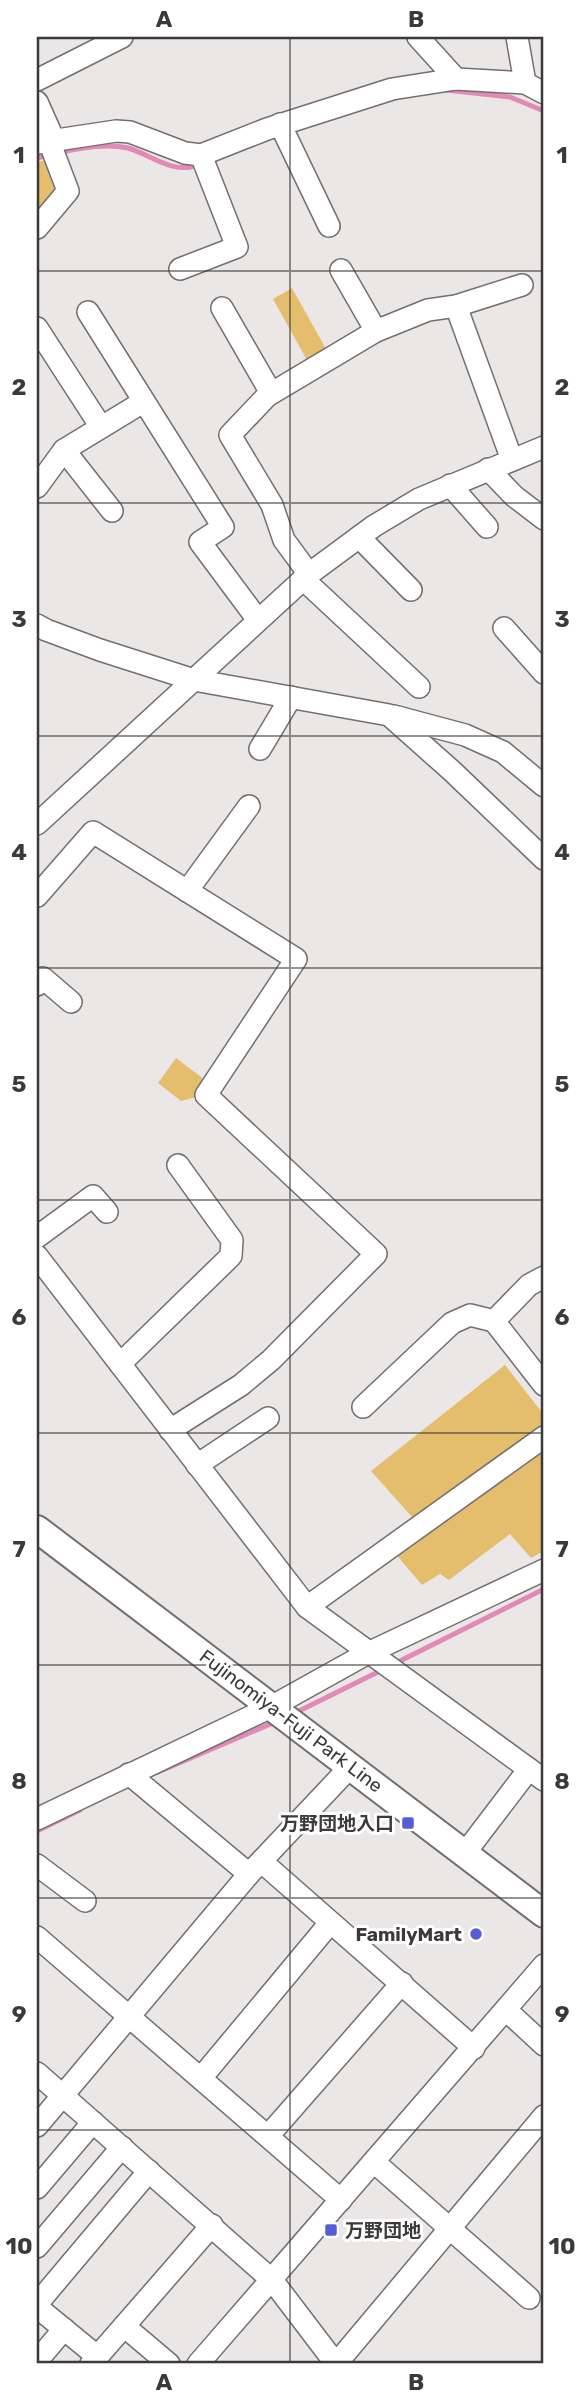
<svg xmlns="http://www.w3.org/2000/svg" width="581" height="2401" font-family="Rubik,'Noto Sans JP',sans-serif">
<style>
.green{fill:#e4be6d}
.lines{fill:none;stroke-linecap:round;stroke-linejoin:round}
.stream{stroke:#e289b7;stroke-width:5}
.minor-casing{stroke:#736f6f;stroke-width:24}
.major-casing{stroke:#736f6f;stroke-width:30}
.minor{stroke:#fff;stroke-width:21}
.major{stroke:#fff;stroke-width:26}
.grid{fill:none;stroke:#3b3a39;stroke-width:2;stroke-opacity:0.55}
.poi-dot{fill:#555dd4;stroke:#fff;stroke-width:2.5}
.labels{text-anchor:middle;dominant-baseline:central;stroke-width:6;stroke-linejoin:round;paint-order:stroke}
.street-label{font-size:19px;fill:#3b3a39;stroke:#fff}
.poi-label{font-size:19px;font-weight:bold;fill:#3b3a39;stroke:#fff;text-anchor:end}
.neatline{fill:none;stroke:#3b3a39;stroke-width:2.5}
.grid-label{font-size:23px;text-anchor:middle;font-weight:bold;fill:#3b3a39}
</style>
<rect width="100%" height="100%" fill="#eae7e6"/>
<!-- green -->
<g class="green">
<path d="M50 159 62 190 37 219V162Z"/>
<path d="M292 288 331 358 312 369 273 299Z"/>
<path d="M176 1058 209 1083 200 1096 181 1101 158 1083Z"/>
<path d="M505 1365 544 1415V1551L531 1558 510 1534 449 1580 440 1574 422 1585 388 1545 412 1517 371 1471Z"/>
</g>
<g class="lines">
<!-- stream -->
<g class="stream">
<path d="M446 90 510 97 544 111"/>
<path d="M61 152C82 148 107 143 128 148 149 154 168 171 191 167"/>
<path d="M37 158 45 156"/>
<path d="M394 1664 544 1589"/>
<path d="M293 1714 382 1670"/>
<path d="M158 1772 275 1722"/>
<path d="M37 1831 80 1810"/>
</g>
<!-- minor casing -->
<g class="minor-casing">
<g id="minor">
<path d="M418 37 456 79"/>
<path d="M517 37 525 83"/>
<path d="M37 80 122 37"/>
<path d="M37 102 54 140"/>
<path d="M280 124 329 226"/>
<path d="M37 143 116 131 130 132 185 153 201 155 267 129 392 89 456 79 525 83 544 93"/>
<path d="M37 228 68 191 49 141"/>
<path d="M180 269 237 247 201 155"/>
<path d="M456 306 512 460"/>
<path d="M222 308 271 393"/>
<path d="M88 312 223 527 200 542 258 620"/>
<path d="M37 328 101 427"/>
<path d="M376 331 428 310 456 306 522 285"/>
<path d="M64 450 112 511"/>
<path d="M488 469 514 496 544 519"/>
<path d="M450 485 487 527"/>
<path d="M37 487 64 450 143 402"/>
<path d="M359 537 411 590"/>
<path d="M309 574 284 540 272 505 230 435 267 396 376 331 341 270"/>
<path d="M303 579 419 687"/>
<path d="M37 625 46 630 100 650 194 680 389 715 452 771 544 859"/>
<path d="M504 628 544 673"/>
<path d="M394 716 465 735 503 752 544 786"/>
<path d="M260 749 291 697"/>
<path d="M37 824 309 574 374 526 419 499 544 447"/>
<path d="M187 891 249 806"/>
<path d="M37 896 93 832 296 959 206 1095 376 1254 271 1360 241 1385 170 1430"/>
<path d="M37 985 43 978 71 1002"/>
<path d="M37 1237 93 1196 107 1212"/>
<path d="M37 1256 307 1607 544 1780"/>
<path d="M494 1321 544 1385"/>
<path d="M120 1364 231 1256 232 1240 178 1165"/>
<path d="M363 1407 452 1323 470 1315 494 1321 529 1285 544 1277"/>
<path d="M197 1465 268 1418"/>
<path d="M307 1607 544 1437"/>
<path d="M129 1774 249 1874"/>
<path d="M37 1819 271 1707 368 1653 544 1570"/>
<path d="M465 1853 529 1769"/>
<path d="M262 1862 474 2048"/>
<path d="M37 1865 85 1901"/>
<path d="M37 1937 341 2200"/>
<path d="M506 2010 544 2045"/>
<path d="M37 2073 272 2280 336 2364"/>
<path d="M201 2078 330 1923"/>
<path d="M37 2126 249 1874 351 1766"/>
<path d="M268 2136 402 1983"/>
<path d="M374 2162 529 2298"/>
<path d="M37 2188 93 2122"/>
<path d="M37 2247 122 2147"/>
<path d="M37 2304 149 2171"/>
<path d="M37 2307 98 2357"/>
<path d="M124 2326 169 2364"/>
<path d="M37 2361 64 2329"/>
<path d="M91 2364 212 2225"/>
<path d="M198 2364 544 1965"/>
<path d="M336 2364 544 2116"/>
</g>
</g>
<!-- major casing -->
<g class="major-casing">
<path id="major" d="M37 1529 544 1914"/>
</g>
<!-- minor -->
<use href="#minor" class="minor"/>
<!-- major -->
<use href="#major" class="major"/>
</g>
<!-- grid -->
<path class="grid" d="M290 37V2364M37 271H544M37 503H544M37 736H544M37 968H544M37 1200H544M37 1433H544M37 1665H544M37 1898H544M37 2130H544"/>
<!-- markers -->
<g class="poi-dot">
<rect x="401" y="1816" width="14" height="14" rx="3.5"/>
<circle cx="476" cy="1934" r="7"/>
<rect x="324" y="2223" width="14" height="14" rx="3.5"/>
</g>
<g class="labels">
<!-- street labels -->
<g class="street-label">
<text transform="translate(291 1721) rotate(37)">Fujinomiya-Fuji Park Line</text>
</g>
<!-- poi labels -->
<g class="poi-label">
<text x="394" y="1823">万野団地入口</text>
<text x="462" y="1934">FamilyMart</text>
<text x="345" y="2230" text-anchor="start">万野団地</text>
</g>
</g>
<!-- border -->
<rect width="581" height="2401" fill="none" stroke="#ffffff" stroke-width="77"/>
<rect x="38" y="38" width="504" height="2324" class="neatline"/>
<g class="grid-label">
<text x="164" y="27">A</text>
<text x="416" y="27">B</text>
<text x="19" y="163">1</text>
<text x="562" y="163">1</text>
<text x="19" y="395">2</text>
<text x="562" y="395">2</text>
<text x="19" y="627">3</text>
<text x="562" y="627">3</text>
<text x="19" y="860">4</text>
<text x="562" y="860">4</text>
<text x="19" y="1092">5</text>
<text x="562" y="1092">5</text>
<text x="19" y="1325">6</text>
<text x="562" y="1325">6</text>
<text x="19" y="1557">7</text>
<text x="562" y="1557">7</text>
<text x="19" y="1789">8</text>
<text x="562" y="1789">8</text>
<text x="19" y="2022">9</text>
<text x="562" y="2022">9</text>
<text x="19" y="2254">10</text>
<text x="562" y="2254">10</text>
<text x="164" y="2390">A</text>
<text x="416" y="2390">B</text>
</g>
</svg>
